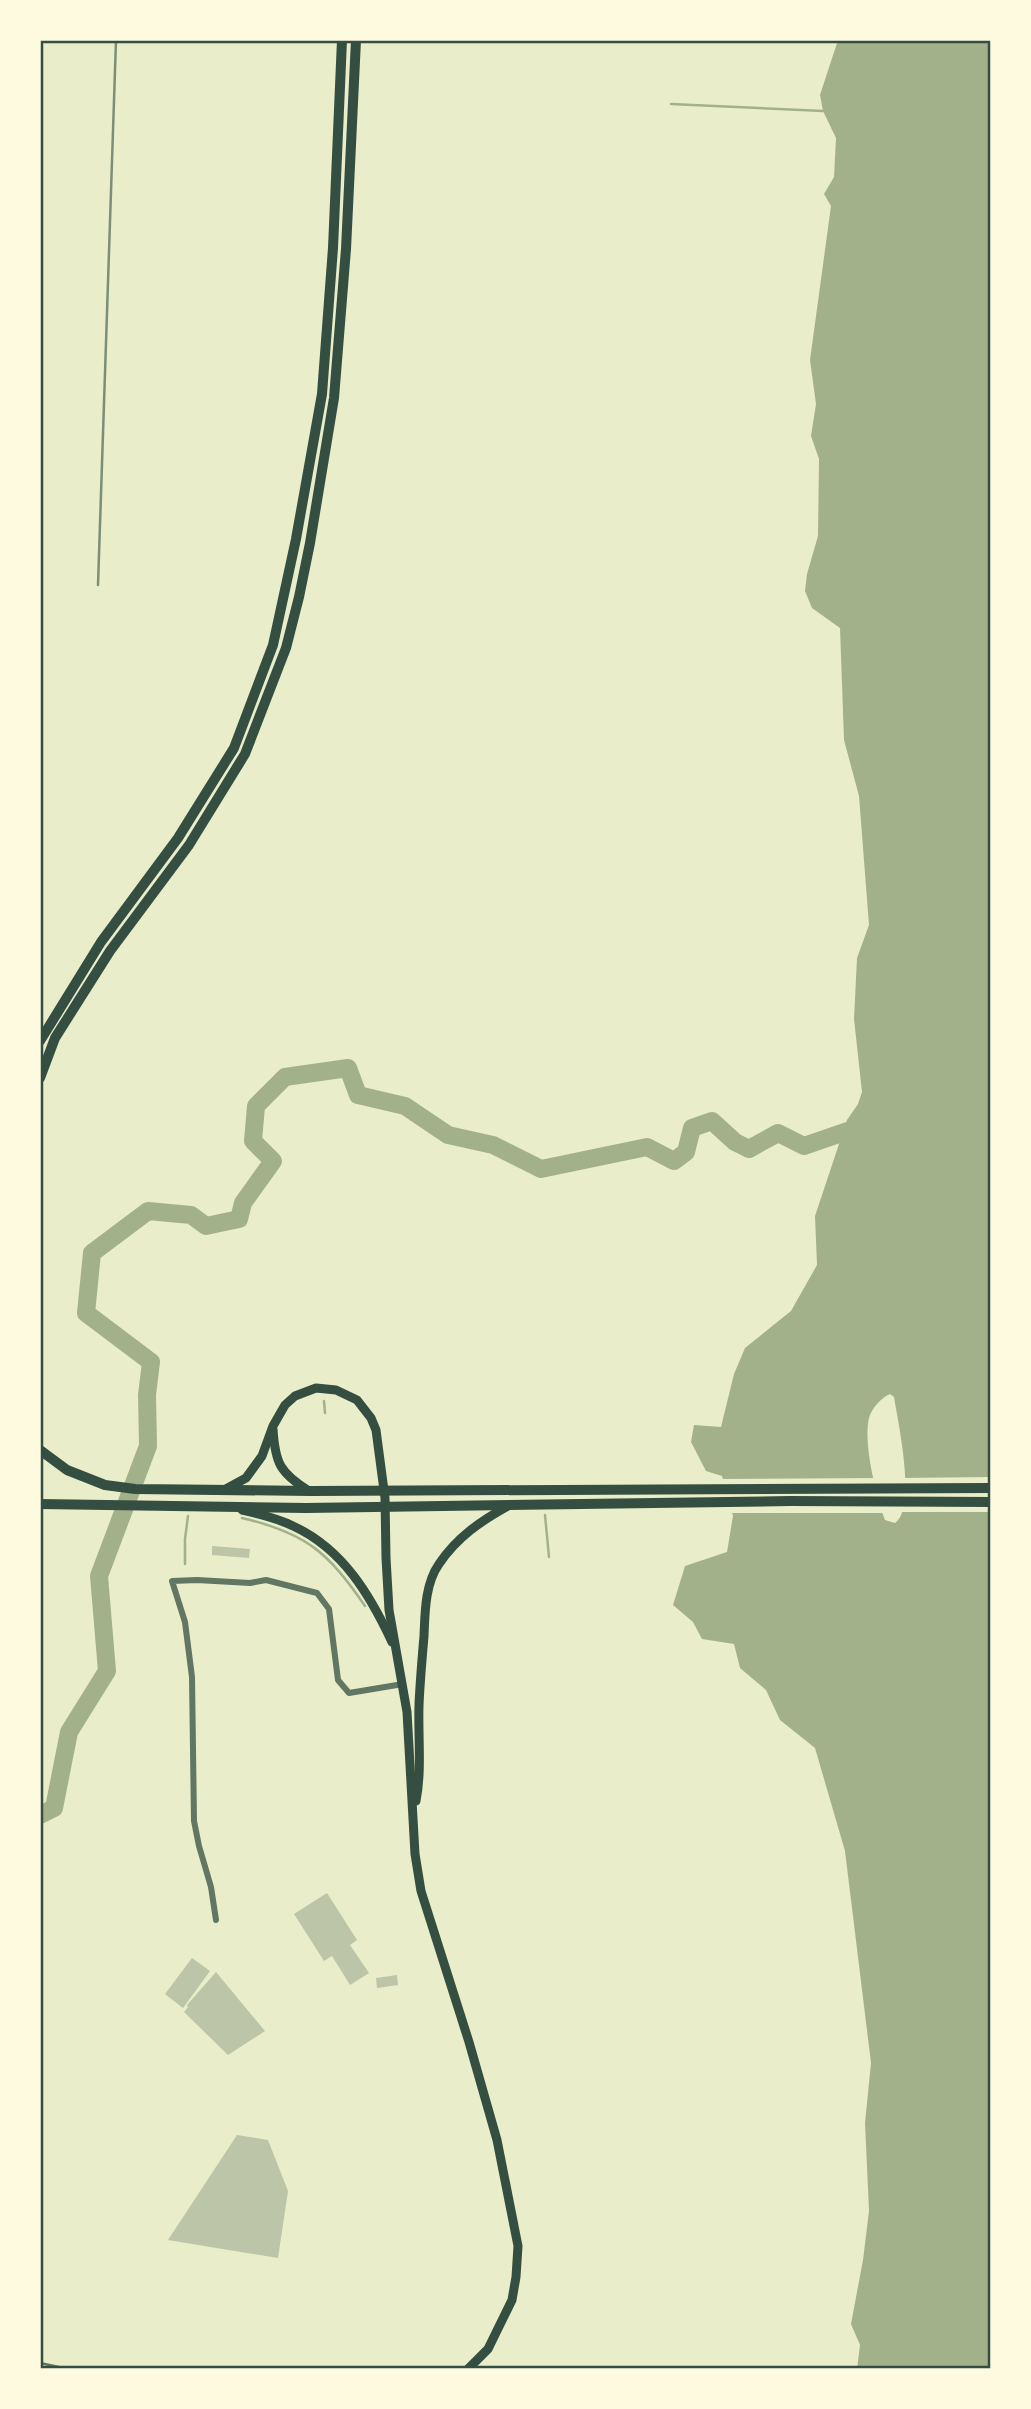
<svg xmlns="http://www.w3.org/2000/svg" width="1031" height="2409" font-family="Bitter,serif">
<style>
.water{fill:#a3b18a;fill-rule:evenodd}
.pier{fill:#e9edc9}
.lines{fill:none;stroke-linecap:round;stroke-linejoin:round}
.stream{stroke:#a3b18a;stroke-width:2.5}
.river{stroke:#a3b18a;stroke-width:18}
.building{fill:#bcc5a7}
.service{stroke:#617663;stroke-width:2.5}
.minor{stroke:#617663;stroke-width:6}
.secondary{stroke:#344e41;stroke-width:9}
.trunk{stroke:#344e41;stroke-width:10}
.rail{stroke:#7c8e77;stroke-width:2.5}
.neatline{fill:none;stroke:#344e41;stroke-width:2.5}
</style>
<rect width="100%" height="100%" fill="#e9edc9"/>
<!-- water -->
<path class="water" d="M838 40H991V2369H857L860 2345 851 2324 863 2260 869 2211 865 2123 871 2063 845 1851 815 1748 780 1720 766 1690 740 1668 734 1644 702 1639 693 1622 673 1605 685 1566 727 1552 733 1516 722 1476 706 1471 691 1442 694 1425 721 1427 734 1374 745 1348 791 1311 817 1265 815 1216 847 1120 858 1104 862 1092 854 1019 857 958 869 925 859 796 844 740 840 628 812 608 805 591 807 574 818 536 819 459 811 436 816 404 810 360 831 206 824 194 834 177 836 138 823 111 820 95ZM890 1394 894 1397C898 1422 917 1508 895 1523L885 1520C876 1496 863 1443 869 1418 871 1409 882 1397 890 1394Z"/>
<!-- pier -->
<g class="pier">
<path d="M991 1477V1512H900L901 1478Z"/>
<path d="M877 1478 886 1513H728L719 1479Z"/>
</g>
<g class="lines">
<!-- stream -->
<g class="stream">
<path d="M671 104 823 111"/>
<path d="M324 1401 325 1413"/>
<path d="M545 1515 549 1557"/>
<path d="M242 1518C306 1533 328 1552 365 1606"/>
<path d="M185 1564V1539L188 1516"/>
</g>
<!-- river -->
<path class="river" d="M40 1815 54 1808 69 1732 107 1671 99 1576 148 1446 147 1395 151 1362 86 1313 92 1253 148 1211 191 1215 206 1226 239 1219 243 1203 273 1161 253 1141 256 1106 285 1077 348 1068 358 1095 405 1106 448 1135 493 1145 541 1169 647 1147 674 1161 686 1152 692 1128 712 1121 735 1142 749 1149 778 1133 804 1146 865 1125"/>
</g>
<!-- building -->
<g class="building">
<path d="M212 1546 250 1549 249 1558 212 1555Z"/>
<path d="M327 1893 357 1940 350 1945 369 1973 350 1985 332 1956 324 1961 294 1914Z"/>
<path d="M192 1958 210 1971 183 2008 165 1994Z"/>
<path d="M216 1972 265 2031 228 2055 184 2012 188 2007 187 2005Z"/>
<path d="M397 1975 398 1985 377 1988 376 1978Z"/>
<path d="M237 2135 268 2140 288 2191 278 2258 168 2240Z"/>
</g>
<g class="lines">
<!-- service -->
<path class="service" d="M40 2363 68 2369"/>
<!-- minor -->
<path class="minor" d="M216 1920 211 1887 199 1846 194 1821 192 1677 185 1622 172 1581 197 1580 250 1583 266 1580 317 1593 329 1609 338 1680 349 1693 403 1684"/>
<!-- secondary -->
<g class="secondary">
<path d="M273 1429C275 1463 280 1473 309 1491"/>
<path d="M224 1490 246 1478 262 1456 273 1426 285 1405 295 1396 316 1388 336 1390 357 1400 371 1418 376 1430 385 1498 386 1558 389 1610 407 1712 415 1854 421 1891 469 2042 497 2140 518 2246 516 2277 512 2300 488 2349 468 2369"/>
<path d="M242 1510C259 1514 277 1518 293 1526 343 1549 370 1595 392 1642"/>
<path d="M416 1801C422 1770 418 1738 419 1705 420 1682 422 1659 424 1636 425 1612 425 1584 439 1564 457 1537 481 1521 508 1506"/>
</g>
<!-- trunk -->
<g class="trunk">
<path d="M40 1041 101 942 178 838 234 748 273 645 296 539 322 394 333 248 342 40"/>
<path d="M40 1078 55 1038 110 951 189 845 245 754 286 648 299 597 310 543 334 398 346 249 356 40"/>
<path d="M40 1450 67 1470 105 1485 135 1489 311 1491 991 1488"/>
<path d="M40 1504 306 1508 790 1501 991 1502"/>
</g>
<!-- rail -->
<path class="rail" d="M98 585 116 40"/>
</g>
<!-- border -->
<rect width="1031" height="2409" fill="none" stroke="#fefae0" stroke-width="84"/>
<rect x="42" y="42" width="947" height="2325" class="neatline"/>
</svg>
